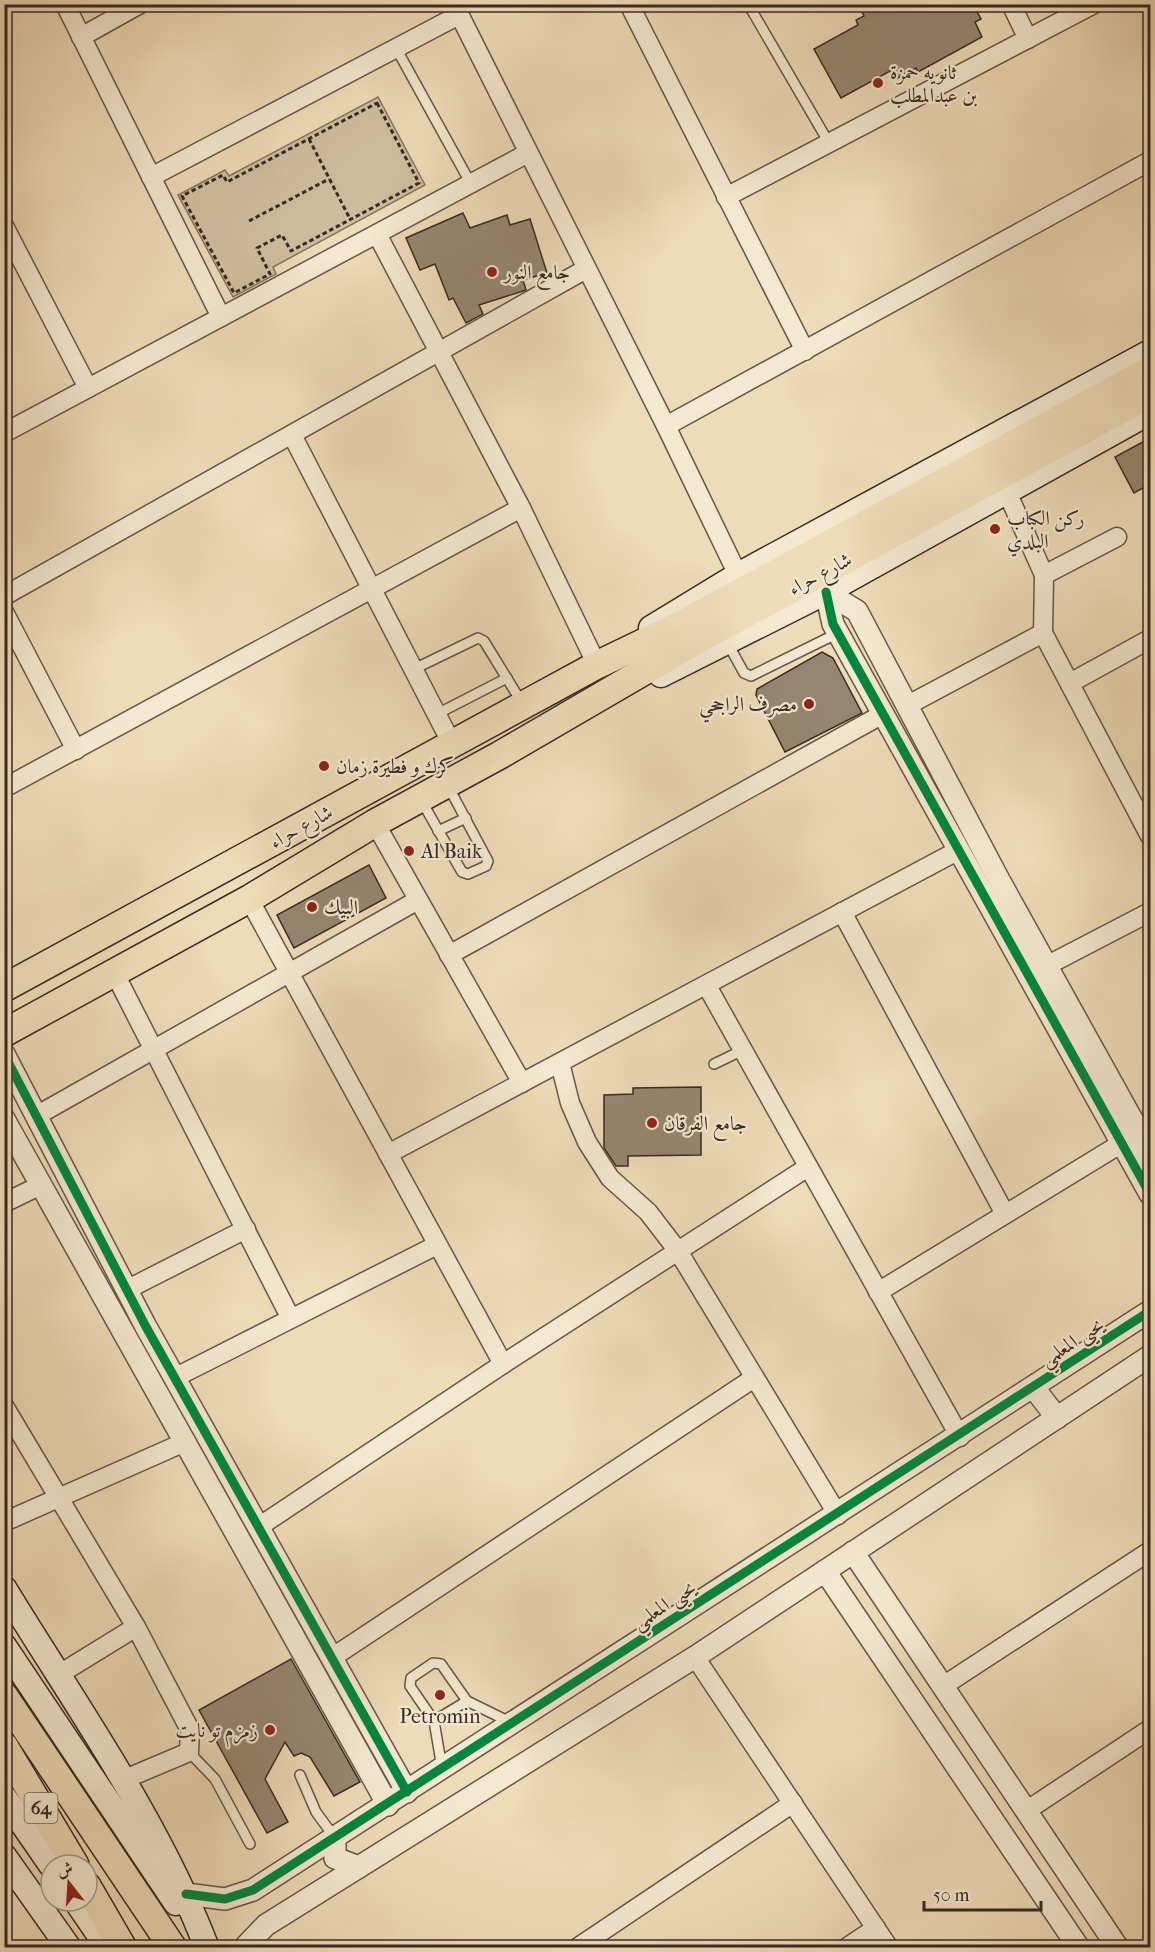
<svg xmlns="http://www.w3.org/2000/svg" width="1155" height="1952" font-family="'IM FELL French Canon',Amiri,serif">
<style>
.green{fill:#cfbd9e;stroke:#837460;stroke-width:1.5}
.building{fill:#968670;stroke:#372a23;stroke-width:1.5}
.lines{fill:none;stroke-linecap:round;stroke-linejoin:round}
.service-casing{stroke:#655648;stroke-width:12}
.minor-casing{stroke:#655648;stroke-width:21}
.tertiary-casing{stroke:#655648;stroke-width:24}
.secondary-casing{stroke:#372a23;stroke-width:27}
.primary-casing{stroke:#372a23;stroke-width:30}
.path{stroke:#372a23;stroke-width:3;stroke-dasharray:4.5 3;stroke-linecap:butt}
.service{stroke:#f4e8d0;stroke-width:9}
.minor{stroke:#f4e8d0;stroke-width:18}
.tertiary{stroke:#f4e8d0;stroke-width:21}
.secondary{stroke:#f4e8d0;stroke-width:24}
.primary{stroke:#eedbb7;stroke-width:27}
.cycleway-casing{stroke:#f4e8d0;stroke-width:13}
.cycleway{stroke:#00873e;stroke-width:9}
.poi-dot{fill:#8f2418;stroke:#f4e8d0;stroke-width:2}
.labels{text-anchor:middle;dominant-baseline:central;stroke-width:4.5;stroke-linejoin:round;paint-order:stroke}
.shield{fill:#f4e8d0;stroke:#706357;stroke-width:1.5}
.shield-label{font-size:18px;font-weight:bold;fill:#372a23}
.poi-label{font-size:20px;fill:#372a23;stroke:#f4e8d0;text-anchor:start}
.street-label{font-size:20px;fill:#372a23;stroke:#f4e8d0}
</style>
<rect width="100%" height="100%" fill="#eedbb7"/>
<filter id="stains"><feTurbulence type="fractalNoise" baseFrequency=".00333" numOctaves="4"/><feColorMatrix values="0 0 0 0 .2 0 0 0 0 .09 0 0 0 0 .02 0 0 0 .5 -.17"/></filter>
<radialGradient id="worn" r=".72"><stop offset=".6" stop-color="#630" stop-opacity="0"/><stop offset="1" stop-color="#630" stop-opacity=".3"/></radialGradient>
<!-- green -->
<path class="green" d="M378 97 425 185 273 267 276 274 233 297 178 195 225 170 229 176Z"/>
<!-- building -->
<g class="building">
<path d="M858 4H973L981 19 975 22 982 37 918 72 916 68 894 80 890 71 841 98 814 49 858 25 856 20 864 16Z"/>
<path d="M463 213 470 228 507 215 510 225 530 219 547 273 523 280 526 290 523 291 479 305 483 314 466 323 453 298 449 300 435 264 420 270 406 238Z"/>
<path d="M1150 438V484L1134 493 1115 457Z"/>
<path d="M822 652 833 658 862 713 785 752 756 695 757 689Z"/>
<path d="M369 865 386 898 294 948 277 915Z"/>
<path d="M701 1087V1155L628 1156V1166H616L604 1148V1095L633 1094V1088Z"/>
<path d="M291 1659 360 1782 334 1796 310 1757 301 1753 294 1756 285 1742 265 1779 288 1822 267 1833 199 1710Z"/>
</g>
<g class="lines">
<!-- service casing -->
<g class="service-casing">
<g id="service">
<path d="M748 4 829 143"/>
<path d="M396 48 471 184"/>
<path d="M728 644 744 673 751 676 838 633"/>
<path d="M414 669 478 638 484 641 522 703"/>
<path d="M437 714 507 678"/>
<path d="M421 800 462 872 468 874 486 866 488 861 448 786"/>
<path d="M438 831 466 818"/>
<path d="M714 1064 743 1050"/>
<path d="M434 1721 467 1701"/>
<path d="M189 1752 215 1779 250 1844"/>
<path d="M442 1768 434 1721 410 1686 411 1678 433 1663 441 1664 467 1701 510 1722"/>
<path d="M300 1775 316 1812 335 1838"/>
</g>
</g>
<!-- minor casing -->
<g class="minor-casing">
<g id="minor">
<path d="M65 4 221 317"/>
<path d="M454 4 666 426 738 575"/>
<path d="M629 4 805 351"/>
<path d="M1011 4 1028 39"/>
<path d="M81 37 140 4"/>
<path d="M151 177 459 15"/>
<path d="M726 197 1094 4"/>
<path d="M4 226 88 388"/>
<path d="M377 234 521 508 597 665"/>
<path d="M666 426 1150 161"/>
<path d="M4 433 528 153"/>
<path d="M292 435 452 744"/>
<path d="M1007 492 1044 575"/>
<path d="M4 596 586 269"/>
<path d="M4 612 76 750"/>
<path d="M1043 633 1150 836"/>
<path d="M1070 683 1150 639"/>
<path d="M908 705 1043 633 1044 575 1117 537"/>
<path d="M4 788 521 508"/>
<path d="M375 823 522 1083"/>
<path d="M249 899 503 1364"/>
<path d="M842 912 1005 1214"/>
<path d="M449 955 883 714"/>
<path d="M1046 966 1150 912"/>
<path d="M114 972 290 1317"/>
<path d="M707 986 960 1437"/>
<path d="M560 1063 570 1103 587 1142 610 1178 648 1212 678 1251 838 1515"/>
<path d="M36 1116 418 900"/>
<path d="M388 1154 959 850"/>
<path d="M4 1203 41 1185"/>
<path d="M126 1290 246 1229"/>
<path d="M878 1292 1122 1143"/>
<path d="M176 1377 437 1245"/>
<path d="M4 1406 136 1627 190 1730 189 1752 125 1779"/>
<path d="M4 1522 185 1442"/>
<path d="M260 1526 503 1364 808 1167"/>
<path d="M333 1657 754 1378"/>
<path d="M695 1657 889 1948"/>
<path d="M58 1675 136 1627"/>
<path d="M943 1686 1150 1551"/>
<path d="M1026 1811 1150 1729"/>
<path d="M577 1948 793 1803"/>
<path d="M846 1948 876 1928"/>
</g>
</g>
<!-- tertiary casing -->
<g class="tertiary-casing">
<g id="tertiary">
<path d="M826 592 833 624 1150 1194"/>
<path d="M826 592 857 611 999 880 1150 1152"/>
<path d="M4 1054 145 1325 407 1792"/>
<path d="M4 1119 388 1805"/>
<path d="M1034 1388 1057 1418"/>
<path d="M853 1552 1118 1948"/>
<path d="M825 1571 1079 1948"/>
<path d="M335 1838V1858L359 1867"/>
<path d="M186 1894 225 1899 253 1890 1150 1311"/>
<path d="M244 1948 266 1925 695 1657 1150 1356"/>
</g>
</g>
<!-- secondary casing -->
<g class="secondary-casing">
<g id="secondary">
<path d="M651 628 738 575 1150 352"/>
<path d="M661 675 826 592 1150 412"/>
<path d="M4 1588C76 1706 157 1818 207 1948"/>
<path d="M4 1646 176 1903"/>
<path d="M4 1797 51 1865"/>
<path d="M4 1856 69 1948"/>
<path d="M76 1901 108 1948"/>
</g>
</g>
<!-- primary casing -->
<g class="primary-casing">
<g id="primary">
<path d="M4 988 597 665 680 625 1150 370"/>
<path d="M4 1033 249 899 375 823 500 755 694 642 1150 394"/>
<path d="M4 1696 173 1948"/>
<path d="M4 1746 75 1865"/>
<path d="M87 1886 123 1948"/>
</g>
</g>
<!-- path -->
<g class="path">
<path d="M377 103 419 183 291 251 282 235 257 248 270 274 234 293 182 196 223 175 227 182Z"/>
<path d="M309 139 350 219"/>
<path d="M249 221 329 179"/>
</g>
<!-- service -->
<use href="#service" class="service"/>
<!-- minor -->
<use href="#minor" class="minor"/>
<!-- tertiary -->
<use href="#tertiary" class="tertiary"/>
<!-- secondary -->
<use href="#secondary" class="secondary"/>
<!-- primary -->
<use href="#primary" class="primary"/>
<!-- cycleway casing -->
<g class="cycleway-casing">
<g id="cycleway">
<path d="M826 592 833 624 1150 1194"/>
<path d="M4 1054 145 1325 407 1792"/>
<path d="M186 1894 225 1899 253 1890 1150 1311"/>
</g>
</g>
<!-- cycleway -->
<use href="#cycleway" class="cycleway"/>
</g>
<!-- markers -->
<g class="poi-dot">
<circle cx="878" cy="83" r="6"/>
<circle cx="492" cy="272" r="6"/>
<circle cx="995" cy="529" r="6"/>
<circle cx="809" cy="704" r="6"/>
<circle cx="324" cy="766" r="6"/>
<circle cx="409" cy="851" r="6"/>
<circle cx="312" cy="907" r="6"/>
<circle cx="652" cy="1123" r="6"/>
<circle cx="440" cy="1695" r="6"/>
<circle cx="270" cy="1730" r="6"/>
</g>
<g class="labels">
<!-- shield labels -->
<rect class="shield" x="24.5" y="1793" width="33" height="30" rx="4.5"/>
<g class="shield-label">
<text x="41" y="1808">64</text>
</g>
<!-- poi labels -->
<g class="poi-label">
<text x="890" y="72">ثانويه حمزة<tspan x="890" dy="23">بن عبدالمطلب</tspan></text>
<text x="504" y="272">جامع النور</text>
<text x="1007" y="518">ركن الكباب<tspan x="1007" dy="23">البلدي</tspan></text>
<text x="797" y="704" text-anchor="end">مصرف الراجحي</text>
<text x="336" y="766">كرك و فطيرة زمان</text>
<text x="421" y="851">Al Baik</text>
<text x="324" y="907">البيك</text>
<text x="664" y="1123">جامع الفرقان</text>
<text x="440" y="1716" text-anchor="middle">Petromin</text>
<text x="258" y="1730" text-anchor="end">زمزم تو نايت</text>
</g>
<!-- street labels -->
<g class="street-label">
<text transform="translate(820 574) rotate(-28)">شارع حراء</text>
<text transform="translate(301 827) rotate(-29)">شارع حراء</text>
<text transform="translate(1072 1342) rotate(-33)">يحيى المعلمي</text>
<text transform="translate(664 1605) rotate(-33)">يحيى المعلمي</text>
</g>
</g>
<!-- margin -->
<rect width="1155" height="1952" fill="none" stroke="#eedbb7" stroke-width="24"/>
<rect x="6" y="6" width="1143" height="1940" fill="none" stroke="#372a23" stroke-width="3"/>
<rect x="12" y="12" width="1131" height="1928" fill="none" stroke="#372a23" stroke-width="1.5"/>
<!-- north arrow -->
<g transform="translate(69 1883) rotate(343)"><circle r="28" fill="#f4e8d0" stroke="#a89c8b" stroke-width="1.5"/>
<path d="M0-4.5L10 22L0 15L-10 22Z" fill="#8f2418"/>
<text y="-9" font-size="16" font-weight="bold" text-anchor="middle" fill="#372a23">ش</text>
</g>
<!-- scale -->
<path d="M924 1901v9h117v-9" fill="none" stroke="#372a23" stroke-width="3"/>
<text x="933" y="1901" font-size="18" fill="#372a23" stroke="#f4e8d0" stroke-width="4.5" paint-order="stroke">50 m</text>
<rect width="100%" height="100%" filter="url(#stains)"/>
<rect width="100%" height="100%" fill="url(#worn)"/>
</svg>
